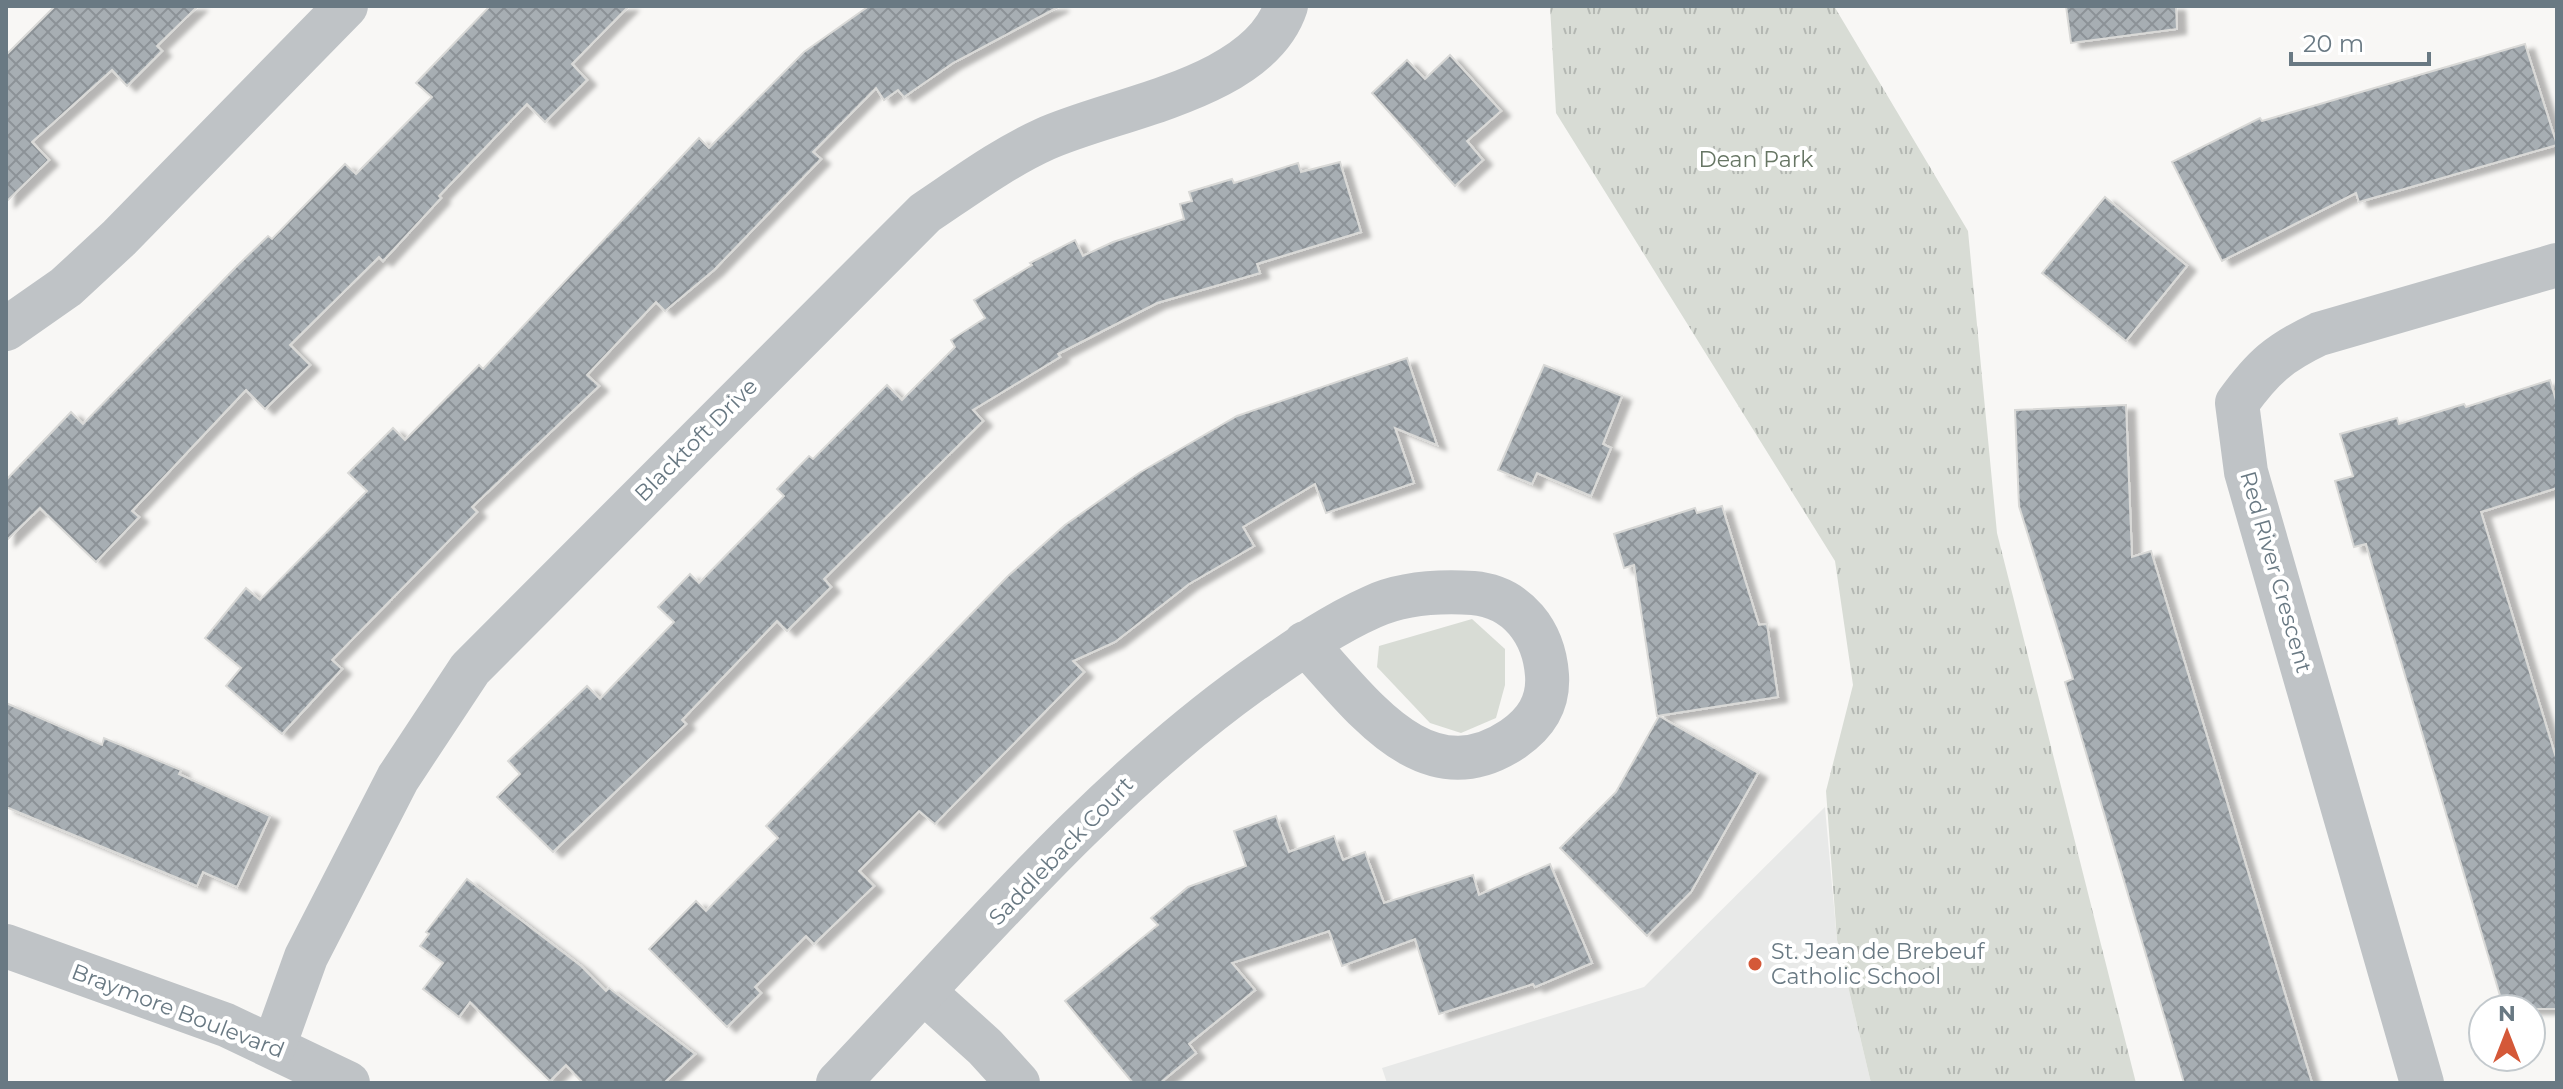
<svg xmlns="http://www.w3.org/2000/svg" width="2563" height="1089" font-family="Montserrat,sans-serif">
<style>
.built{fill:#e8e9e8}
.grass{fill:#d8dcd5}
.park{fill:url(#park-tufts)}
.building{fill:url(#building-cross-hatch);stroke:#d9d9d7;stroke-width:2;filter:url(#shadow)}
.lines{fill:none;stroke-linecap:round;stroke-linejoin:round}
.minor{stroke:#bfc3c6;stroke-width:44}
.poi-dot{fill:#d45838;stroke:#fff;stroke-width:3}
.labels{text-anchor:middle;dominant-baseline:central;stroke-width:8;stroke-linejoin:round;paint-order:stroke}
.park-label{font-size:22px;fill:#677664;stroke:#fff}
.street-label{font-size:22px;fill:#697983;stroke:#fff}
.poi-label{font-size:22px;fill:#697983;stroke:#fff;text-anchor:start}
</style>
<defs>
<pattern id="park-tufts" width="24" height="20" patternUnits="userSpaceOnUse" patternTransform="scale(2)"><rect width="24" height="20" fill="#d8dcd5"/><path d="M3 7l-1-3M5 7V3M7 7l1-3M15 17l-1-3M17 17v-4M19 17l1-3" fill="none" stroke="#b3b7b2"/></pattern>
<pattern id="building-cross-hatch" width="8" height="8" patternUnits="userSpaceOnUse" patternTransform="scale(2)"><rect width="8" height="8" fill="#a7aeb3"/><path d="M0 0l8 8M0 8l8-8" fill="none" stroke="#8c9297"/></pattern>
<filter id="shadow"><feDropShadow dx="9" dy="5" stdDeviation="2" flood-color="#0004"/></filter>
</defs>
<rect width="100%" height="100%" fill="#f8f7f5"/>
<!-- built -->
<path class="built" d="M1825 807 1837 940 1871 1083H1387L1382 1068 1644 987Z"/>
<!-- grass -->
<path class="grass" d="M1472 619 1505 649V685L1496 718 1461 733 1430 723 1377 667 1379 646Z"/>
<!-- park -->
<path class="park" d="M1550 6H1834L1968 231 1997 533 2136 1083H1871L1837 940 1826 791 1853 685 1835 561 1556 113Z"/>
<!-- building -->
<g class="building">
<path d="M55 6H198L157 46 162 51 127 86 112 70 32 142 49 160 6 202V55Z"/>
<path d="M490 6H629L572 64 587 80 545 122 527 104 439 196 441 198 383 261 379 257 290 345 310 365 265 409 246 390 132 511 139 517 96 562 40 508 6 541V480L71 412 83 424 236 267 268 236 272 239 345 164 356 174 432 97 416 83Z"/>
<path d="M869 6H1060L953 63 904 97 898 90 884 100 876 88 813 152 821 159 714 270 665 311 656 302 587 375 599 386 472 507 477 512 332 660 342 669 282 734 226 686 241 668 205 638 246 588 260 600 367 491 348 473 393 428 405 440 479 365 483 369 699 138 709 148 804 52Z"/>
<path d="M2066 6H2176L2177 29 2071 43Z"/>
<path d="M2525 44 2557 145 2359 202 2356 193 2222 261 2172 162 2260 118 2262 121Z"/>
<path d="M1450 55 1501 111 1467 141 1483 160 1455 186 1372 93 1407 60 1425 79Z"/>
<path d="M1340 162 1361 232 1257 264 1260 273 1157 303 1058 354 1060 357 973 410 983 421 824 579 831 587 787 631 777 621 682 720 686 724 553 852 497 797 520 774 508 761 587 686 600 699 674 622 658 607 690 574 699 583 784 496 777 489 809 456 813 459 887 385 902 400 955 347 951 340 985 318 974 300 1032 265 1030 263 1075 240 1083 256 1113 242 1184 219 1180 204 1192 201 1189 192 1232 179 1234 183 1298 163 1301 172Z"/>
<path d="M2105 197 2187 266 2126 341 2042 273Z"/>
<path d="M1407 358 1437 445 1395 428 1414 483 1326 513 1315 484 1243 527 1254 546 1189 584 1115 642 1073 661 1084 672 935 824 919 811 859 871 874 886 814 944 806 936 755 987 761 993 727 1027 649 949 696 901 706 911 778 838 766 826 1008 576 1065 525 1139 473 1237 416Z"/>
<path d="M1544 365 1622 396 1603 444 1611 448 1591 496 1537 473 1532 484 1498 470Z"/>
<path d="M2550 380 2557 404V488L2481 512 2557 761V1009H2504L2366 544 2354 547 2335 481 2353 476 2340 434 2397 418 2399 424 2464 404 2466 407Z"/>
<path d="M2126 405 2132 557 2151 551 2312 1083H2184L2065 682 2073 679 2019 506 2015 410Z"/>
<path d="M1722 506 1759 625 1767 624 1778 697 1657 716 1634 565 1624 568 1614 534 1695 508 1697 513Z"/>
<path d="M6 703 102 745 104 738 181 770 179 774 270 816 237 887 203 872 197 886 6 807Z"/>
<path d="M1659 716 1758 773 1691 892 1647 936 1560 848 1616 792Z"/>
<path d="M1276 816 1289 852 1334 836 1343 860 1365 852 1384 903 1473 875 1479 895 1550 864 1592 963 1535 987 1533 984 1439 1014 1415 939 1342 966 1329 931 1232 963 1255 990 1189 1044 1196 1053 1160 1083H1133L1065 1001 1158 925 1151 918 1188 887 1246 866 1234 831Z"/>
<path d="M467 879 581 966 606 991 609 988 695 1054 664 1083H583L566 1065 550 1081 470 1002 459 1017 423 989 443 963 420 946 429 934 426 932Z"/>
</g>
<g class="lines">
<!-- minor -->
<g class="minor">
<path d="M6 329 66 287 119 238 346 6"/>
<path d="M6 946 226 1025 348 1083"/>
<path d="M924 992 985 1047 1018 1083"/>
<path d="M274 1046 306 957 398 778 470 669 925 213C964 187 1003 158 1045 139 1116 107 1259 89 1286 6"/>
<path d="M838 1083C970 944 1096 793 1252 681 1291 654 1329 626 1372 607 1402 593 1441 591 1473 593 1518 597 1544 633 1547 675 1549 704 1535 724 1513 739 1424 799 1360 701 1305 643"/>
<path d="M2422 1083 2246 472 2237 403C2263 367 2279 353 2319 334L2557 265"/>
</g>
</g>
<!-- markers -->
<circle class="poi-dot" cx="1755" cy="964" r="8"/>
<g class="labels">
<!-- park labels -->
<g class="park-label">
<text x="1756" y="159">Dean Park</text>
</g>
<!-- street labels -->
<g class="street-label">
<text transform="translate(696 440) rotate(-45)">Blacktoft Drive</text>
<text transform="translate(2276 572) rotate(74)">Red River Crescent</text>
<text transform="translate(1061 851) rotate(-46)">Saddleback Court</text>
<text transform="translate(178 1011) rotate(21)">Braymore Boulevard</text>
</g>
<!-- poi labels -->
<g class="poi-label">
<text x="1771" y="951">St. Jean de Brebeuf<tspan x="1771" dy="25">Catholic School</tspan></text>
</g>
</g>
<!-- border -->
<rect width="2563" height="1089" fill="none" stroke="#697983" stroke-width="16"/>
<!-- north arrow -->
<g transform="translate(2507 1033)"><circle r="38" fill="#ffffff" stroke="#c3c9cd" stroke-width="2"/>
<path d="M0-6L14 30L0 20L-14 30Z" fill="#d45838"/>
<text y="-12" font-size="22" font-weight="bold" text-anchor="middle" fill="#697983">N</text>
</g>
<!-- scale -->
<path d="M2291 52v12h138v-12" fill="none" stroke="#697983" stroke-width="4"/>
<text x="2303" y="52" font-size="24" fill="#697983" stroke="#ffffff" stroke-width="6" paint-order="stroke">20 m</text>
</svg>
